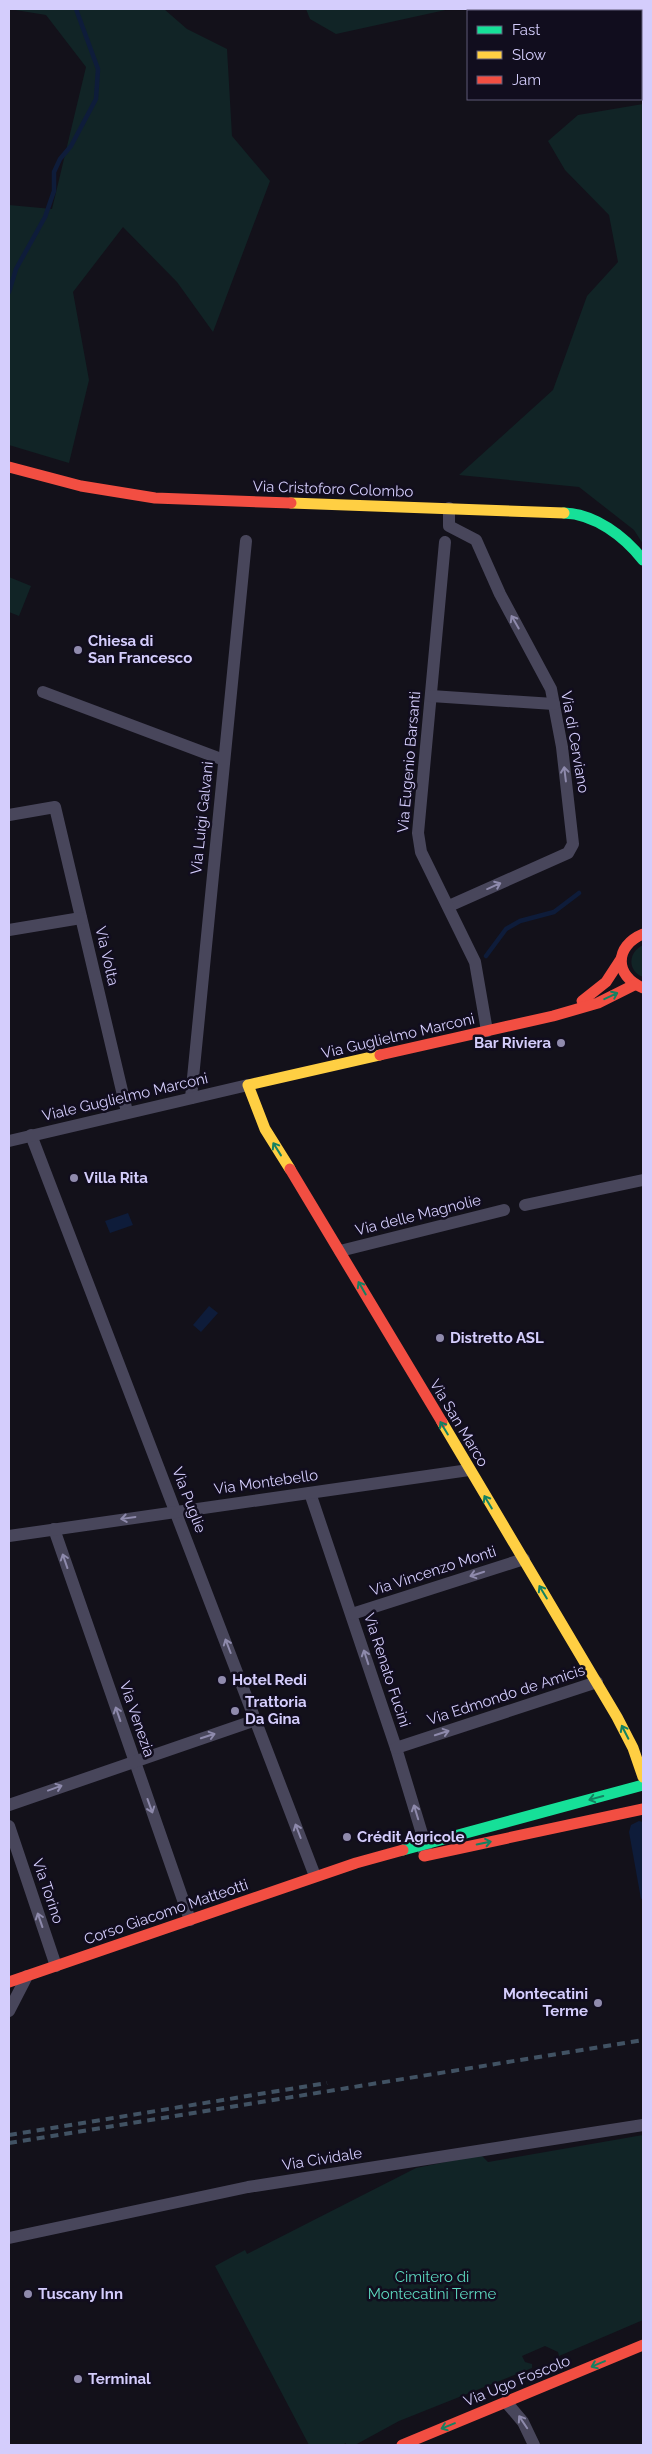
<svg xmlns="http://www.w3.org/2000/svg" width="652" height="2454" font-family="Raleway,sans-serif">
<style>
.green{fill:#112426}
.water{fill:#0e1c3a}
.lines{fill:none;stroke-linecap:round;stroke-linejoin:round}
.stream{stroke:#0e1c3a;stroke-width:4.5}
.street{stroke:#48465b;stroke-width:12}
.fast{stroke:#16e098;stroke-width:11}
.slow{stroke:#ffcf43;stroke-width:11}
.jam{stroke:#f24e42;stroke-width:11}
.rail{stroke:#415263;stroke-width:4;stroke-dasharray:8 6;stroke-linecap:butt}
.oneway{stroke:#8e8aac}
.oneway2{stroke:#148161}
.poi-dot{fill:#908bad;stroke:#110d1e;stroke-width:2}
.labels{text-anchor:middle;dominant-baseline:central;stroke-width:5;stroke-linejoin:round;paint-order:stroke}
.street-label{font-size:15px;fill:#d4cdfc;stroke:#110d1e}
.poi-label{font-size:15px;font-weight:bold;fill:#d4cdfc;stroke:#110d1e;text-anchor:start}
.park-label{font-size:15px;fill:#5dd8bf;stroke:#110d1e}
</style>
<rect width="100%" height="100%" fill="#13111a"/>
<!-- green -->
<g class="green">
<path d="M9 9H164L187 29 227 49 232 136 270 181 213 332 177 282 123 227 73 292 89 380 69 463 9 445V205L52 209 86 67 46 15Z"/>
<path d="M306 9H450L336 34 310 19Z"/>
<path d="M643 104V544L634 530 579 487 459 475 553 390 587 296 618 262 609 215 565 170 548 141 578 115Z"/>
<path d="M9 577 31 586 19 616 9 612Z"/>
<path d="M643 945V977C627 971 628 952 643 945Z"/>
<path d="M643 2135V2320L559 2356 558 2352 545 2346 522 2356 525 2362 532 2364V2368L399 2421 355 2445H346V2443L342 2445H309L215 2266 245 2250 247 2254 416 2168 481 2155 488 2162Z"/>
</g>
<!-- water -->
<g class="water">
<path d="M128 1213 133 1225 110 1233 105 1221Z"/>
<path d="M209 1306 218 1313 201 1332 193 1325Z"/>
<path d="M639 1821 643 1822V1898L641 1899 629 1832 631 1825Z"/>
</g>
<g class="lines">
<!-- stream -->
<g class="stream">
<path d="M9 292 16 269 45 217 54 191V172L60 159 71 146 96 99 98 69 76 9"/>
<path d="M486 956 506 929 520 921 554 912 579 893"/>
</g>
<!-- street -->
<g class="street">
<path d="M449 508V526L476 540 500 594 551 689 562 747 573 844 568 853 449 906"/>
<path d="M445 542 418 833 421 852 475 962 487 1031"/>
<path d="M43 692 224 760"/>
<path d="M431 696 554 704"/>
<path d="M9 815 55 807 127 1112"/>
<path d="M9 930 81 918"/>
<path d="M191 1098 246 541"/>
<path d="M31 1135 315 1876"/>
<path d="M9 1141 248 1085"/>
<path d="M525 1205 643 1180"/>
<path d="M340 1251 504 1210"/>
<path d="M310 1493 396 1748 426 1847 424 1851"/>
<path d="M54 1529 190 1920"/>
<path d="M9 1536 469 1470"/>
<path d="M352 1614 524 1559"/>
<path d="M396 1748 597 1682"/>
<path d="M9 1805 256 1720"/>
<path d="M9 1826 56 1966"/>
<path d="M9 2011 27 1976"/>
<path d="M9 2238 248 2187 643 2125"/>
<path d="M506 2402 523 2422 534 2445"/>
</g>
<!-- fast -->
<g class="fast">
<path d="M564 513C595 514 624 536 643 560"/>
<path d="M403 1850 643 1785"/>
</g>
<!-- slow -->
<g class="slow">
<path d="M291 503 564 513"/>
<path d="M290 1169 265 1129 248 1085 380 1055"/>
<path d="M442 1422 617 1717 633 1748 643 1777"/>
</g>
<!-- jam -->
<g class="jam">
<path d="M9 467 81 486 155 498 291 503"/>
<path d="M643 934C614 946 614 976 643 988"/>
<path d="M582 1001 606 982 621 959"/>
<path d="M380 1055 553 1016 598 1003 634 985"/>
<path d="M290 1169 442 1422"/>
<path d="M424 1856 643 1809"/>
<path d="M9 1982 356 1863 403 1850"/>
<path d="M402 2445 643 2345"/>
</g>
<!-- rail -->
<g class="rail">
<path d="M9 2135 327 2083"/>
<path d="M9 2143 643 2040"/>
</g>
</g>
<!-- one-way arrows -->
<defs><path id="oneway-shaft" d="M-6 0H5M1.5-3L5.5 0L1.5 3" fill="none" stroke-width="1.6" stroke-linecap="round" stroke-linejoin="round" transform="scale(1.25)"/></defs>
<g class="oneway">
<use href="#oneway-shaft" transform="translate(515 622) rotate(-120)"/>
<use href="#oneway-shaft" transform="translate(565 774) rotate(-97)"/>
<use href="#oneway-shaft" transform="translate(494 886) rotate(-24)"/>
<use href="#oneway-shaft" transform="translate(128 1518) rotate(172)"/>
<use href="#oneway-shaft" transform="translate(65 1561) rotate(-109)"/>
<use href="#oneway-shaft" transform="translate(477 1574) rotate(162)"/>
<use href="#oneway-shaft" transform="translate(228 1646) rotate(-111)"/>
<use href="#oneway-shaft" transform="translate(366 1657) rotate(-108)"/>
<use href="#oneway-shaft" transform="translate(118 1714) rotate(-109)"/>
<use href="#oneway-shaft" transform="translate(442 1733) rotate(-18)"/>
<use href="#oneway-shaft" transform="translate(208 1736) rotate(-18)"/>
<use href="#oneway-shaft" transform="translate(55 1788) rotate(-20)"/>
<use href="#oneway-shaft" transform="translate(150 1806) rotate(70)"/>
<use href="#oneway-shaft" transform="translate(416 1812) rotate(-107)"/>
<use href="#oneway-shaft" transform="translate(298 1831) rotate(-111)"/>
<use href="#oneway-shaft" transform="translate(40 1920) rotate(-109)"/>
<use href="#oneway-shaft" transform="translate(523 2422) rotate(-124)"/>
</g>
<g class="oneway2">
<use href="#oneway-shaft" transform="translate(611 996) rotate(-25)"/>
<use href="#oneway-shaft" transform="translate(277 1149) rotate(-122)"/>
<use href="#oneway-shaft" transform="translate(362 1288) rotate(-120)"/>
<use href="#oneway-shaft" transform="translate(444 1428) rotate(-121)"/>
<use href="#oneway-shaft" transform="translate(488 1502) rotate(-121)"/>
<use href="#oneway-shaft" transform="translate(543 1592) rotate(-121)"/>
<use href="#oneway-shaft" transform="translate(625 1732) rotate(-117)"/>
<use href="#oneway-shaft" transform="translate(596 1798) rotate(165)"/>
<use href="#oneway-shaft" transform="translate(484 1843) rotate(-12)"/>
<use href="#oneway-shaft" transform="translate(598 2364) rotate(157)"/>
<use href="#oneway-shaft" transform="translate(448 2426) rotate(158)"/>
</g>
<!-- markers -->
<g class="poi-dot">
<circle cx="78" cy="650" r="5"/>
<circle cx="561" cy="1043" r="5"/>
<circle cx="74" cy="1178" r="5"/>
<circle cx="440" cy="1338" r="5"/>
<circle cx="222" cy="1680" r="5"/>
<circle cx="235" cy="1711" r="5"/>
<circle cx="347" cy="1837" r="5"/>
<circle cx="598" cy="2003" r="5"/>
<circle cx="28" cy="2294" r="5"/>
<circle cx="78" cy="2379" r="5"/>
</g>
<g class="labels">
<!-- street labels -->
<g class="street-label">
<text transform="translate(333 489) rotate(2)">Via Cristoforo Colombo</text>
<text transform="translate(575 742) rotate(80)">Via di Cerviano</text>
<text transform="translate(409 762) rotate(-85)">Via Eugenio Barsanti</text>
<text transform="translate(202 818) rotate(-84)">Via Luigi Galvani</text>
<text transform="translate(107 956) rotate(77)">Via Volta</text>
<text transform="translate(398 1036) rotate(-13)">Via Guglielmo Marconi</text>
<text transform="translate(125 1097) rotate(-13)">Viale Guglielmo Marconi</text>
<text transform="translate(418 1215) rotate(-14)">Via delle Magnolie</text>
<text transform="translate(459 1423) rotate(59)">Via San Marco</text>
<text transform="translate(266 1482) rotate(-8)">Via Montebello</text>
<text transform="translate(189 1500) rotate(69)">Via Puglie</text>
<text transform="translate(433 1571) rotate(-18)">Via Vincenzo Monti</text>
<text transform="translate(387 1670) rotate(72)">Via Renato Fucini</text>
<text transform="translate(506 1695) rotate(-18)">Via Edmondo de Amicis</text>
<text transform="translate(137 1719) rotate(71)">Via Venezia</text>
<text transform="translate(48 1891) rotate(71)">Via Torino</text>
<text transform="translate(166 1912) rotate(-19)">Corso Giacomo Matteotti</text>
<text transform="translate(322 2159) rotate(-9)">Via Cividale</text>
<text transform="translate(517 2381) rotate(-22)">Via Ugo Foscolo</text>
</g>
<!-- poi labels -->
<g class="poi-label">
<text x="88" y="641">Chiesa di<tspan x="88" dy="17">San Francesco</tspan></text>
<text x="551" y="1043" text-anchor="end">Bar Riviera</text>
<text x="84" y="1178">Villa Rita</text>
<text x="450" y="1338">Distretto ASL</text>
<text x="232" y="1680">Hotel Redi</text>
<text x="245" y="1702">Trattoria<tspan x="245" dy="17">Da Gina</tspan></text>
<text x="357" y="1837">Crédit Agricole</text>
<text x="588" y="1994" text-anchor="end">Montecatini<tspan x="588" dy="17">Terme</tspan></text>
<text x="38" y="2294">Tuscany Inn</text>
<text x="88" y="2379">Terminal</text>
</g>
<!-- park labels -->
<g class="park-label">
<text x="432" y="2277">Cimitero di<tspan x="432" dy="17">Montecatini Terme</tspan></text>
</g>
</g>
<!-- border -->
<rect width="652" height="2454" fill="none" stroke="#d4cdfc" stroke-width="20"/>
<!-- legend -->
<rect x="467" y="10" width="175" height="90" fill="#110d1e" stroke="#5f5a77"/>
<rect x="477" y="26" width="25" height="8" fill="#16e098" stroke="#5f5a77"/>
<text x="512" y="35" font-size="15" fill="#d4cdfc">Fast</text>
<rect x="477" y="51" width="25" height="8" fill="#ffcf43" stroke="#5f5a77"/>
<text x="512" y="60" font-size="15" fill="#d4cdfc">Slow</text>
<rect x="477" y="76" width="25" height="8" fill="#f24e42" stroke="#5f5a77"/>
<text x="512" y="85" font-size="15" fill="#d4cdfc">Jam</text>
</svg>
